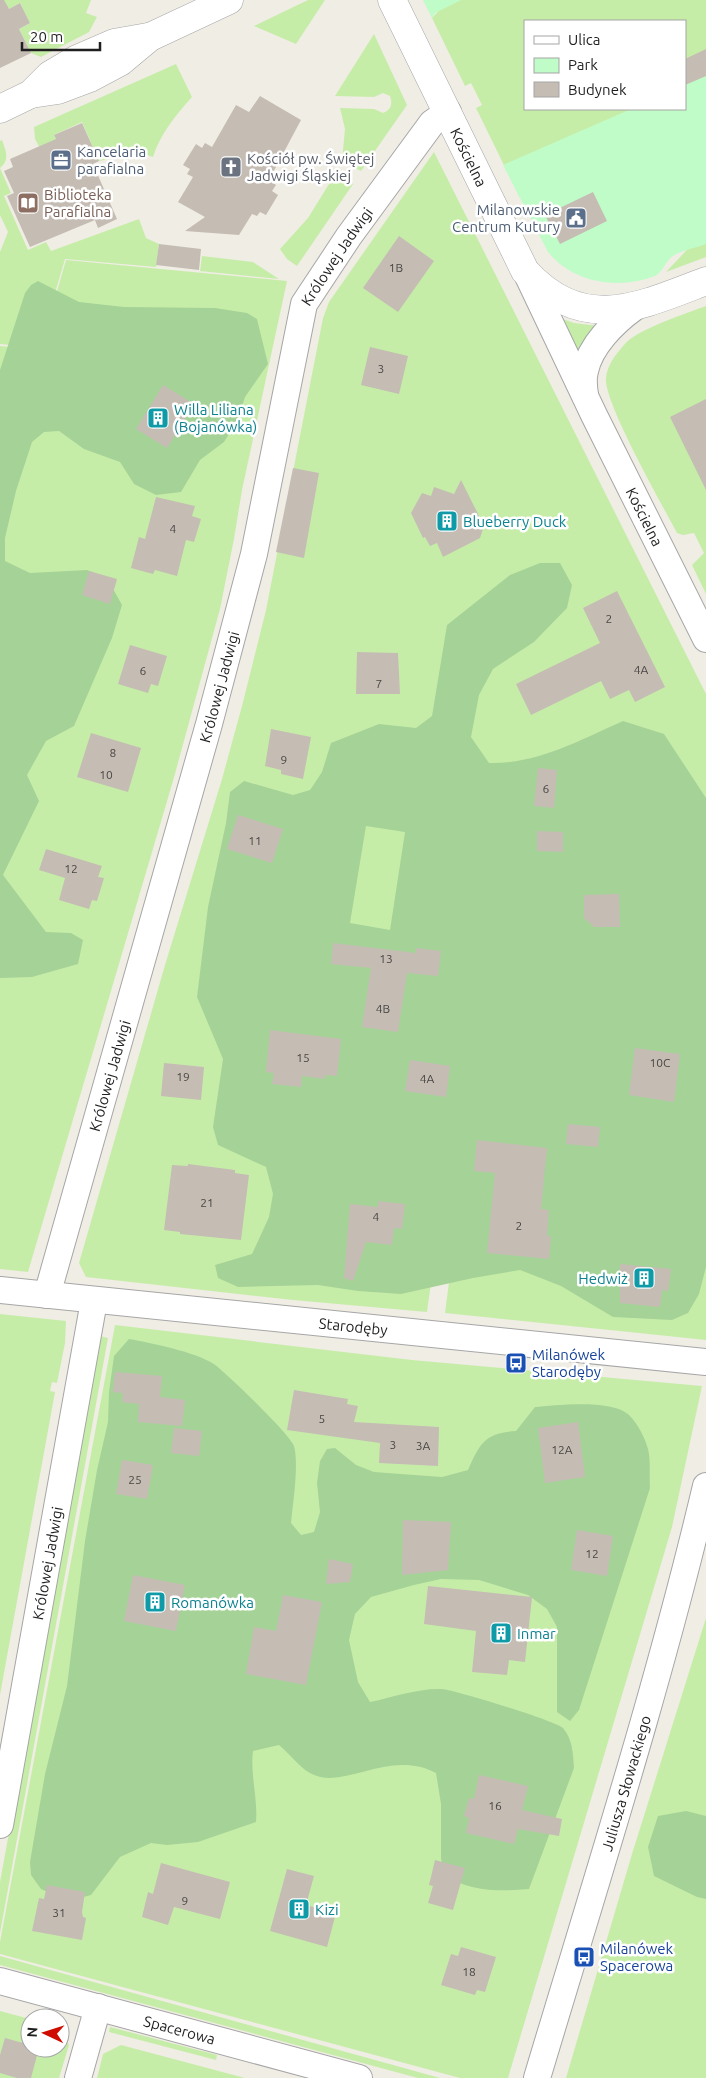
<svg xmlns="http://www.w3.org/2000/svg" width="706" height="2078" font-family="Ubuntu,sans-serif">
<style>
.grass{fill:#c6eda8}
.forest{fill:#a5d297;fill-rule:evenodd}
.park{fill:#c0fcc8}
.building{fill:#c5bcb4}
.lines{fill:none;stroke-linecap:round;stroke-linejoin:round}
.minor-casing{stroke:#a6a6a6;stroke-width:28}
.tertiary-casing{stroke:#a6a6a6;stroke-width:29}
.minor{stroke:#fff;stroke-width:26}
.tertiary{stroke:#fff;stroke-width:28}
.labels{text-anchor:middle;dominant-baseline:central;stroke-width:5;stroke-linejoin:round;paint-order:stroke}
.number-label{font-size:12px;fill:#484644}
.service-label{font-size:15px;fill:#4e5e75;stroke:#fff;text-anchor:start}
.street-label{font-size:15px;fill:#1f1f1f;stroke:#fff}
.worship-label{font-size:15px;fill:#5b616d;stroke:#fff;text-anchor:start}
.education-label{font-size:15px;fill:#785e54;stroke:#fff;text-anchor:start}
.culture-label{font-size:15px;fill:#0d838f;stroke:#fff;text-anchor:start}
.transit-label{font-size:15px;fill:#164399;stroke:#fff;text-anchor:start}
</style>
<rect width="100%" height="100%" fill="#f0ede5"/>
<!-- grass -->
<g class="grass">
<path d="M0 0H91L86 13 97 17 89 32 41 57 31 53 19 29 30 23 20 3 0 14Z"/>
<path d="M308 0H325L296 44 254 26Z"/>
<path d="M449 0H706V85L685 94V21H525V109H678L520 198 476 108 482 105 471 83 465 86 432 18Z"/>
<path d="M374 34 407 105 361 171 342 161 345 129 340 108 374 109 383 113C391 110 393 104 390 96L383 93 374 97 335 96Z"/>
<path d="M176 64 192 97C176 115 160 134 153 157L141 153 99 161 82 122 54 135 60 148 41 150 35 139 34 127Z"/>
<path d="M2 140C6 151 10 160 0 168L11 193 4 196 28 250 46 242 51 251 139 219 146 238 159 244 156 267 65 259 39 348 0 344V252L8 232 0 215V141Z"/>
<path d="M434 152 706 694V1340L445 1313 468 1135 451 1137 427 1312 293 1300 86 1277 79 1263 165 965 222 779 242 706 266 610 323 318 329 302Z"/>
<path d="M334 176 353 184 297 266 287 259 280 249 308 218Z"/>
<path d="M706 237V257L666 272 698 238Z"/>
<path d="M202 256 253 262 279 279 200 271Z"/>
<path d="M66 260 287 281 242 490 234 539 220 609 173 781 28 1272 0 1269V346L40 350Z"/>
<path d="M706 306V594L692 565 704 553 694 533 683 535 677 533C663 506 603 401 606 378 607 365 616 354 624 345 635 330 687 313 706 306Z"/>
<path d="M560 318 574 323 598 326 580 360Z"/>
<path d="M0 1314 66 1321 65 1343 57 1383 52 1382 50 1391 55 1392 0 1695Z"/>
<path d="M115 1325 412 1360 702 1386 672 1527 508 2078H460L0 1954V1942Z"/>
<path d="M100 1336 108 1338 0 1933V1882Z"/>
<path d="M706 1618V2078H566L632 1854Z"/>
<path d="M0 1956 440 2078H418L0 1965Z"/>
<path d="M0 2011 30 2019V2048H60V2030L69 2045 59 2078H0Z"/>
<path d="M110 2027 217 2055 216 2060 109 2032Z"/>
<path d="M121 2045 245 2078H97L103 2054Z"/>
</g>
<!-- forest -->
<g class="forest">
<path d="M38 281 79 302 124 307 215 308 247 313 257 319 268 364 245 397 237 421 224 442 200 460 181 492 156 495 134 484 120 462 84 449 59 431 44 432 32 442 16 491 5 538V561L30 573 87 570 107 578 122 605 112 638 74 726 46 741 27 775 39 801 3 875 46 932 71 933 83 940 78 964 32 977 0 978V370L25 293 31 285Z"/>
<path d="M540 563H560L572 585 567 608 534 642 493 669 479 695 471 737 489 763C538 764 580 740 623 721L664 734 706 798V1267L699 1294 688 1313 672 1320 613 1317 561 1286 520 1270 473 1278 401 1294 358 1291 318 1285 238 1287 218 1278 215 1265 252 1254 269 1217 273 1194 266 1167 218 1145 213 1127 223 1059 197 997 208 907 226 823 230 792 244 781 293 795 310 790 322 772 331 743 379 724 416 728 432 716 447 625 510 575ZM366 826 405 832 390 930 350 923Z"/>
<path d="M129 1339C152 1343 195 1352 214 1364 225 1372 291 1435 294 1446 299 1464 293 1503 291 1523L301 1535 314 1532 320 1512 317 1483 320 1461 327 1449 335 1448 356 1465 374 1472 442 1477 468 1470C480 1443 485 1433 516 1431L535 1407C556 1405 613 1399 629 1415 638 1424 645 1438 648 1449 651 1461 649 1476 650 1488L579 1710 570 1721 557 1712V1627L547 1609 528 1595 479 1580 441 1579 414 1585 371 1597 355 1614 349 1640 358 1682 370 1702C394 1697 418 1688 442 1689 455 1690 556 1721 563 1728 573 1740 573 1754 574 1768L529 1889C498 1892 471 1891 444 1876L441 1858V1804L436 1773C388 1748 343 1792 310 1773 299 1767 289 1753 279 1745L253 1751C250 1775 258 1798 256 1822L198 1842 167 1845 151 1843 120 1857 91 1895 76 1899 61 1898 41 1889 31 1875 30 1862 45 1774 67 1686 85 1541 97 1470 108 1422 109 1392 114 1356Z"/>
<path d="M686 1811 706 1816V1899L697 1897 654 1876 648 1847 658 1816Z"/>
</g>
<!-- park -->
<g class="park">
<path d="M423 0H461L435 13 432 18Z"/>
<path d="M706 76V244C696 248 682 250 673 256 666 260 663 272 655 276 618 290 573 283 548 252L503 165 631 109H685V85Z"/>
</g>
<!-- building -->
<g class="building">
<path d="M0 0H4L9 9 20 3 30 23 19 29 31 53 0 68Z"/>
<path d="M706 49V76L685 85V59Z"/>
<path d="M260 96 301 120 269 180 276 185 272 191 278 195 266 215 260 212 257 216 252 214 239 235 185 231 205 217 178 202 193 177 187 174 190 169 183 165 196 144 202 148 205 143 212 147 236 105 249 112Z"/>
<path d="M82 123 99 161 93 164 117 219 98 228 95 220 30 247 7 196 14 193 4 171 13 167 10 159 56 139 54 135Z"/>
<path d="M593 192 607 221 560 244 545 215Z"/>
<path d="M399 236 434 261 398 312 363 288Z"/>
<path d="M159 244 201 249 199 270 156 265Z"/>
<path d="M370 347 408 356 399 394 361 385Z"/>
<path d="M163 385 194 404 167 448 136 429Z"/>
<path d="M706 399V490L670 417Z"/>
<path d="M293 468 319 473 304 558 276 552Z"/>
<path d="M461 480 484 526 480 538 443 557 437 543 430 546 425 537 423 538 411 513 422 493 431 496 434 487 454 494Z"/>
<path d="M156 497 195 506 192 516 201 519 194 542 186 540 177 576 155 570 153 574 131 568 139 537 145 539Z"/>
<path d="M89 571 117 579 110 604 82 595Z"/>
<path d="M617 591 665 687 635 702 629 690 610 699 601 681 531 715 516 684 600 643 583 608Z"/>
<path d="M130 645 167 656 158 686 151 684 148 693 118 684Z"/>
<path d="M357 652 398 653 400 694H356Z"/>
<path d="M271 729 311 737 303 779 281 774V770L265 766Z"/>
<path d="M91 733 141 748 128 792 77 777Z"/>
<path d="M538 768 557 770 554 808 534 806Z"/>
<path d="M238 815 283 829 272 863 227 849Z"/>
<path d="M537 831 563 832V852L537 851Z"/>
<path d="M46 849 102 866 98 877 104 878 97 901 92 900 89 909 59 900 65 878 39 870Z"/>
<path d="M619 894 620 927H594L584 918V895Z"/>
<path d="M333 943 416 953V948L441 951 438 976 407 973 398 1032 362 1027 371 968 331 964Z"/>
<path d="M270 1030 341 1039 337 1076 325 1075V1079L302 1076 301 1087 272 1084 274 1073 266 1072Z"/>
<path d="M635 1048 680 1054 674 1102 629 1095Z"/>
<path d="M410 1060 450 1066 446 1097 405 1091Z"/>
<path d="M164 1063 204 1067 201 1100 161 1096Z"/>
<path d="M568 1124 600 1127 598 1147 566 1144Z"/>
<path d="M477 1140 547 1148 541 1209 549 1210 547 1236H551L549 1259 487 1253 495 1173 474 1171Z"/>
<path d="M188 1164 235 1170V1173L249 1175 241 1240 180 1234V1232L164 1230 172 1165 188 1166Z"/>
<path d="M378 1201 405 1204 402 1229 394 1228 392 1245 366 1242 353 1281 344 1278 350 1204 378 1207Z"/>
<path d="M620 1264 671 1269 668 1291 662 1290 660 1307 620 1303Z"/>
<path d="M115 1372 162 1376 160 1397 185 1400 182 1426 138 1422 139 1404 122 1402 123 1393 113 1392Z"/>
<path d="M294 1390 348 1399 347 1404 358 1406 354 1422 439 1427 438 1466 379 1463 380 1443 287 1430Z"/>
<path d="M578 1422 585 1477 545 1483 538 1428Z"/>
<path d="M174 1428 202 1431 199 1456 171 1453Z"/>
<path d="M122 1460 153 1465 147 1499 116 1494Z"/>
<path d="M403 1520 451 1522 448 1570 402 1575Z"/>
<path d="M577 1530 613 1536 607 1576 571 1570Z"/>
<path d="M329 1559 353 1564 350 1582 326 1584Z"/>
<path d="M133 1575 185 1585 176 1631 124 1621Z"/>
<path d="M428 1586 532 1597 525 1662 509 1660 507 1675 472 1672 476 1631 424 1624Z"/>
<path d="M283 1595 322 1602 306 1685 246 1674 254 1627 276 1631Z"/>
<path d="M479 1775 528 1786 522 1810 562 1819 559 1836 518 1829 514 1844 466 1833 469 1818 464 1816 469 1798 474 1799Z"/>
<path d="M435 1860 465 1868 453 1910 428 1903 433 1886 429 1885Z"/>
<path d="M161 1863 230 1882 220 1919 174 1907 168 1925 142 1917 148 1892 153 1894Z"/>
<path d="M287 1869 314 1876 306 1905 336 1913 327 1947 270 1931Z"/>
<path d="M47 1885 85 1892 82 1912 83 1917 86 1918 82 1940 32 1931 39 1898 44 1899Z"/>
<path d="M461 1947 496 1957 485 1992 477 1990 475 1995 441 1985 451 1954 458 1956Z"/>
<path d="M5 2038 30 2045V2048H39L31 2078H17L0 2073V2055Z"/>
</g>
<g class="lines">
<!-- minor casing -->
<g class="minor-casing">
<g id="minor">
<path id="s1" d="M526 272 594 415 706 639"/>
<path d="M585 395C584 388 583 378 585 371 590 346 614 322 635 307"/>
<path id="s2" d="M0 1290 706 1362"/>
<path id="s3" d="M47 1295 209 724 254 554 304 304 349 236 432 123 448 112"/>
<path id="s4" d="M0 1825 94 1301"/>
<path id="s5" d="M0 1981 359 2078"/>
<path d="M78 2078 98 2007"/>
<path id="s6" d="M537 2078C596 1881 659 1685 706 1486"/>
</g>
</g>
<!-- tertiary casing -->
<g class="tertiary-casing">
<g id="tertiary">
<path id="s7" d="M392 0 525 271C583 334 638 307 706 281"/>
<path d="M31 94 58 90 90 78 120 62 150 37 229 0"/>
<path d="M0 109 31 94 50 75 77 59 114 43 148 37"/>
</g>
</g>
<!-- minor -->
<use href="#minor" class="minor"/>
<!-- tertiary -->
<use href="#tertiary" class="tertiary"/>
</g>
<!-- icons -->
<defs>
<g id="office-square" transform="scale(1.125)"><rect x="-9" y="-9" width="18" height="18" rx="4" fill="#5c6f8a" stroke="#fff"/><path d="M-6-3h4V-5.5h4V-3h4V5H-6ZM-1-4.5V-3h2v-1.5ZM-6 0V1H6V0Z" fill="#fff"/></g>
<g id="church-square" transform="scale(1.125)"><rect x="-9" y="-9" width="18" height="18" rx="4" fill="#6b7280" stroke="#fff"/><path d="M-1.2-6h2.4v3.5h3.3v2.4h-3.3V6h-2.4V-.1h-3.3v-2.4h3.3Z" fill="#fff"/></g>
<g id="library-square" transform="scale(1.125)"><rect x="-9" y="-9" width="18" height="18" rx="4" fill="#8d6e63" stroke="#fff"/><path d="M-6-4Q-3-5.5-.7-3.5V5Q-3 3-6 4ZM6-4Q3-5.5 .7-3.5V5Q3 3 6 4Z" fill="#fff"/></g>
<g id="civic-square" transform="scale(1.125)"><rect x="-9" y="-9" width="18" height="18" rx="4" fill="#5c6f8a" stroke="#fff"/><path d="M-.6-6.5H3V-4.5H.6V-3L4-1V1h2V6H-6V1h2V-1L-.6-3ZM-1.2 2.5V6h2.4V2.5Z" fill="#fff"/></g>
<g id="building-square" transform="scale(1.125)"><rect x="-9" y="-9" width="18" height="18" rx="4" fill="#0f9aa8" stroke="#fff"/><path d="M-4-6H4V6H1V3H-1V6H-4ZM-2.5-4.3h1.7v1.8h-1.7ZM.8-4.3h1.7v1.8H.8ZM-2.5-1h1.7V.8h-1.7ZM.8-1h1.7V.8H.8Z" fill="#fff"/></g>
<g id="bus-square" transform="scale(1.125)"><rect x="-9" y="-9" width="18" height="18" rx="4" fill="#1a4fb4" stroke="#fff"/><path d="M-5-6H5V4H4V6H2V4H-2V6H-4V4H-5ZM-3.5-4V0h7V-4ZM-3.5 1.2v1.5H-2V1.2ZM2 1.2v1.5H3.5V1.2Z" fill="#fff"/></g>
</defs>
<g fill-rule="evenodd">
<use href="#office-square" x="61" y="160"/>
<use href="#church-square" x="231" y="167"/>
<use href="#library-square" x="28" y="203"/>
<use href="#civic-square" x="576" y="218"/>
<use href="#building-square" x="158" y="418"/>
<use href="#building-square" x="447" y="521"/>
<use href="#building-square" x="644" y="1278"/>
<use href="#bus-square" x="516" y="1363"/>
<use href="#building-square" x="155" y="1602"/>
<use href="#building-square" x="501" y="1633"/>
<use href="#building-square" x="299" y="1909"/>
<use href="#bus-square" x="584" y="1957"/>
</g>
<g class="labels">
<!-- number labels -->
<g class="number-label">
<text x="396" y="267">1B</text>
<text x="381" y="368">3</text>
<text x="173" y="528">4</text>
<text x="609" y="618">2</text>
<text x="641" y="669">4A</text>
<text x="143" y="670">6</text>
<text x="379" y="683">7</text>
<text x="113" y="752">8</text>
<text x="284" y="759">9</text>
<text x="106" y="774">10</text>
<text x="546" y="788">6</text>
<text x="255" y="840">11</text>
<text x="71" y="868">12</text>
<text x="386" y="958">13</text>
<text x="383" y="1008">4B</text>
<text x="303" y="1057">15</text>
<text x="660" y="1062">10C</text>
<text x="183" y="1076">19</text>
<text x="427" y="1078">4A</text>
<text x="207" y="1202">21</text>
<text x="376" y="1216">4</text>
<text x="519" y="1225">2</text>
<text x="322" y="1418">5</text>
<text x="393" y="1444">3</text>
<text x="423" y="1445">3A</text>
<text x="562" y="1449">12A</text>
<text x="135" y="1479">25</text>
<text x="592" y="1553">12</text>
<text x="495" y="1805">16</text>
<text x="185" y="1900">9</text>
<text x="59" y="1912">31</text>
<text x="469" y="1971">18</text>
</g>
<!-- service labels -->
<g class="service-label">
<text x="77" y="151">Kancelaria<tspan x="77" dy="17">parafialna</tspan></text>
<text x="560" y="209" text-anchor="end">Milanowskie<tspan x="560" dy="17">Centrum Kutury</tspan></text>
</g>
<!-- street labels -->
<g class="street-label">
<text stroke="none"><textPath href="#s7" startOffset="175">Kościelna</textPath></text>
<text stroke="none"><textPath href="#s3" startOffset="1082">Królowej Jadwigi</textPath></text>
<text stroke="none"><textPath href="#s1" startOffset="272">Kościelna</textPath></text>
<text stroke="none"><textPath href="#s3" startOffset="632">Królowej Jadwigi</textPath></text>
<text stroke="none"><textPath href="#s3" startOffset="228">Królowej Jadwigi</textPath></text>
<text stroke="none"><textPath href="#s2" startOffset="355">Starodęby</textPath></text>
<text stroke="none"><textPath href="#s4" startOffset="266">Królowej Jadwigi</textPath></text>
<text stroke="none"><textPath href="#s6" startOffset="308">Juliusza Słowackiego</textPath></text>
<text stroke="none"><textPath href="#s5" startOffset="186">Spacerowa</textPath></text>
</g>
<!-- worship labels -->
<g class="worship-label">
<text x="247" y="158">Kościół pw. Świętej<tspan x="247" dy="17">Jadwigi Śląskiej</tspan></text>
</g>
<!-- education labels -->
<g class="education-label">
<text x="44" y="194">Biblioteka<tspan x="44" dy="17">Parafialna</tspan></text>
</g>
<!-- culture labels -->
<g class="culture-label">
<text x="174" y="409">Willa Liliana<tspan x="174" dy="17">(Bojanówka)</tspan></text>
<text x="463" y="521">Blueberry Duck</text>
<text x="628" y="1278" text-anchor="end">Hedwiż</text>
<text x="171" y="1602">Romanówka</text>
<text x="517" y="1633">Inmar</text>
<text x="315" y="1909">Kizi</text>
</g>
<!-- transit labels -->
<g class="transit-label">
<text x="532" y="1354">Milanówek<tspan x="532" dy="17">Starodęby</tspan></text>
<text x="600" y="1948">Milanówek<tspan x="600" dy="17">Spacerowa</tspan></text>
</g>
</g>
<!-- legend -->
<rect x="524" y="20" width="162" height="90" fill="#ffffff" stroke="#a5a5a5"/>
<rect x="534" y="36" width="25" height="8" fill="#ffffff" stroke="#a5a5a5"/>
<text x="568" y="45" font-size="15" fill="#1f1f1f">Ulica</text>
<rect x="534" y="58" width="25" height="15" fill="#c0fcc8" stroke="#a5a5a5"/>
<text x="568" y="70" font-size="15" fill="#1f1f1f">Park</text>
<rect x="534" y="82" width="25" height="15" fill="#c5bcb4" stroke="#a5a5a5"/>
<text x="568" y="95" font-size="15" fill="#1f1f1f">Budynek</text>
<!-- north arrow -->
<g transform="translate(45 2033) rotate(274)"><circle r="24" fill="#ffffff" stroke="#a5a5a5"/>
<path d="M0-4L9 19L0 12L-9 19Z" fill="#ce0d00"/>
<text y="-8" font-size="14" font-weight="bold" text-anchor="middle" fill="#1f1f1f">N</text>
</g>
<!-- scale -->
<path d="M22 42v8h78v-8" fill="none" stroke="#1f1f1f" stroke-width="2.5"/>
<text x="30" y="42" font-size="15" fill="#1f1f1f" stroke="#ffffff" stroke-width="4" paint-order="stroke">20 m</text>
</svg>
